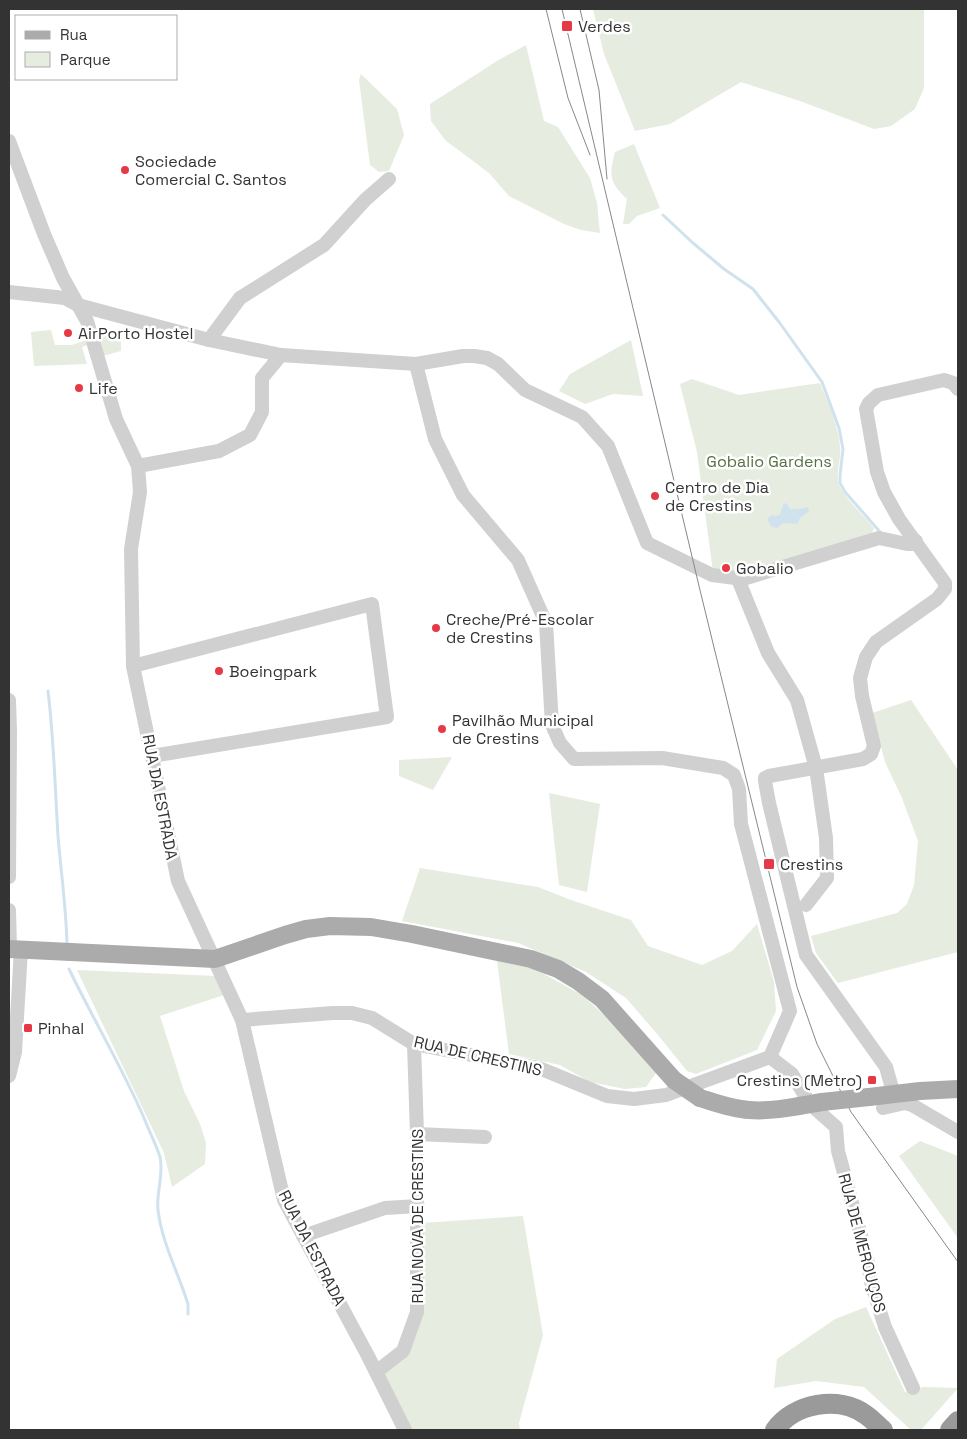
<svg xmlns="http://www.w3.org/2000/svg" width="967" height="1439" font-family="'Space Grotesk',sans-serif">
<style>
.green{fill:#e6ecdf}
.water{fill:#cfe2ee}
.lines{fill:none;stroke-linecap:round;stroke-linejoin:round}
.stream{stroke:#cfe2ee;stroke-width:3}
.minor{stroke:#d0d0d0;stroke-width:14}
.major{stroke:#ababab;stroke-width:18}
.highway{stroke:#9a9a9a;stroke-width:20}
.tram{stroke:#888;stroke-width:1}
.major-bridge{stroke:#ababab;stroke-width:18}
.poi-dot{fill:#e63946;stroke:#fff;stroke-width:2}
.labels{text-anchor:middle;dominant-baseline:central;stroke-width:5;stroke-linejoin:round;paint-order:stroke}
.poi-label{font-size:16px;fill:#333;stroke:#fff;text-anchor:start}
.park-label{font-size:16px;fill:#56703f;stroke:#fff}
.street-label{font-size:16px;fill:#333;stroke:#fff}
</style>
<rect width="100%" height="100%" fill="#fff"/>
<!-- green -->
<g class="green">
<path d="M593 9H924V88L915 109 891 126 874 129 800 101 741 82 670 124 635 131 604 54Z"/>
<path d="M526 45 544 121 558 127 590 178 597 203 600 233 581 230 564 224 509 196 489 173 445 140 431 121 430 104 497 61Z"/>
<path d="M361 74 397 109 404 135 389 171 379 172 370 165 359 80Z"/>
<path d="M634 144 660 208 637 216 629 224H623L627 199C609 182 609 175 615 152Z"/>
<path d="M51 330 55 345H72L89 339 90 344 82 347 87 364 34 366 31 332Z"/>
<path d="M121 333V351L103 356 98 336Z"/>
<path d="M631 340 643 396 613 394 585 404 559 391 570 374Z"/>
<path d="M692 379 739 395 820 383C828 403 838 424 840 446 842 459 835 472 839 485 844 497 865 517 874 528L871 536 750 572H713L697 452 680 384Z"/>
<path d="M911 700 958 770V952L838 983 816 953 811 936 897 913 907 904 914 885 918 841 902 798 885 762 872 713Z"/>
<path d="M452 757 433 790 399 776V760Z"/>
<path d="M549 793 600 804 587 892 559 885Z"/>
<path d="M420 868 538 887 571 900 631 920 648 946 702 965 732 951 757 924 774 982 776 1011 757 1050 696 1074 687 1071 658 1035 626 998 586 972 518 943 402 921Z"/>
<path d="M497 961 535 969 582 995 612 1022 656 1073 646 1087 625 1089 590 1082 560 1065 509 1054Z"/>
<path d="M77 970 216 976 227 994 160 1016 184 1091 200 1124 206 1143 205 1164 172 1187 164 1153Z"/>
<path d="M920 1141 958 1156V1238L899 1156Z"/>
<path d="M523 1216 543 1335 519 1423 520 1430H408L376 1372 403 1351 417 1312 422 1223Z"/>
<path d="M866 1307 905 1392 923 1387 958 1388 921 1430H911L864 1387 816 1381 774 1388 777 1359 835 1319Z"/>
</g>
<!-- water -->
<path class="water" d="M785 503 788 505 790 509H799L808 507 809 511 800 518 797 524 783 523 777 528C771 528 768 523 768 518L771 515 775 516 780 515 783 505Z"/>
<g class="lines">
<!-- stream -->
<g class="stream">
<path d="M663 215 693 243 724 269 753 289 779 322 822 382 839 428 843 449 840 475V483L845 492 881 533"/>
<path d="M48 691C54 740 55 788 58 836 61 872 66 907 67 943"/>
<path d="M69 969C93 1019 122 1067 144 1118 149 1131 156 1144 160 1157 164 1174 156 1193 158 1210 162 1243 178 1272 188 1304V1314"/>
</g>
<!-- minor -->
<g class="minor">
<path d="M9 141 44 234 63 278 87 321 116 419 138 466 140 492 131 549 133 666 178 881 242 1020 284 1200 368 1356 405 1430"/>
<path d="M9 292 65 298 78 305 209 340 281 355 416 364 463 356H474L487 358 498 364 525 390 582 417 608 446 647 543 712 575 743 579 879 538 907 544H912L916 541"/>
<path d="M209 340 240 298 324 245 365 200 389 179"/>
<path d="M138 466 219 451 250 435 262 412V378L281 355"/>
<path d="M738 579 768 653 797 700 816 768 826 838 827 878 806 905"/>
<path d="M133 666 372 604 387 717 152 756"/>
<path d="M9 700 10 731 9 877"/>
<path d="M9 910 10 949"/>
<path d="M242 1020 333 1013H352L372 1018 414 1044 539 1068 607 1096 634 1099 666 1095 770 1057 790 1011 741 824 739 789 734 775 723 768 662 758 574 759 560 743 552 725 546 623 518 560 463 495 435 439 416 364"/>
<path d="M770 1057 792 1074 810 1104 836 1127 838 1151 867 1258 872 1286 885 1327 913 1388"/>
<path d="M9 1076 15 1052 21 949"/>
<path d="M894 1095 886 1067 806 955 769 803 765 781V778L769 776 863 759 871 754 874 746 862 696 860 678 866 657 876 642 937 599 945 589V583L899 519 884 492 877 472 866 409 869 403 878 395 944 380 953 383 958 389"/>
<path d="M883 1108 905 1103 912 1105 958 1132"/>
<path d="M417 1134 485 1137"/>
<path d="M303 1236 385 1208 418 1206"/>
<path d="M376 1372 403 1351 417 1312V1134L414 1044"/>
</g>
<!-- major -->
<g class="major">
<path d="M9 949 215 959 285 935 306 929 330 926 371 927 412 934 531 959 558 969 578 981 602 999 674 1080"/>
<path d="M869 1097 920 1091 958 1089"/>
<path d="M700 1098C716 1103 732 1109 749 1110 773 1112 798 1106 822 1102"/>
</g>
<!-- highway -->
<g class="highway">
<path d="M775 1430C794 1403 839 1395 866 1415 872 1419 877 1425 883 1430"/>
<path d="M950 1430 958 1421"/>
</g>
<!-- tram -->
<g class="tram">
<path d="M546 9 568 98 590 155"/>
<path d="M562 9 699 586 797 987 817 1044 851 1112 958 1262"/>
<path d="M580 9 599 90 607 179"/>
</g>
<!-- major-bridge -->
<g class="major-bridge">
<path d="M674 1080 700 1098"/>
<path d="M822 1102 869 1097"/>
</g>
</g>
<!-- markers -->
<g class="poi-dot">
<rect x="561" y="20" width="12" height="12" rx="2.5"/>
<circle cx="125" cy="170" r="5"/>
<circle cx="68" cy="333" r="5"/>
<circle cx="79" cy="388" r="5"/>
<circle cx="655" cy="496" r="5"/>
<circle cx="726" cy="568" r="5"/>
<circle cx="436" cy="628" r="5"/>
<circle cx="219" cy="671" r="5"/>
<circle cx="442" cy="729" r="5"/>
<rect x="763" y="858" width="12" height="12" rx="2.5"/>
<rect x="23" y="1023" width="10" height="10" rx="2.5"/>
<rect x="867" y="1075" width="10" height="10" rx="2.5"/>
</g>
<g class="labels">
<!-- poi labels -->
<g class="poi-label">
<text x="578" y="26">Verdes</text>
<text x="135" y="161">Sociedade<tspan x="135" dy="18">Comercial C. Santos</tspan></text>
<text x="78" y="333">AirPorto Hostel</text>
<text x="89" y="388">Life</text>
<text x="665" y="487">Centro de Dia<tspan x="665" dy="18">de Crestins</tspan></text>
<text x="736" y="568">Gobalio</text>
<text x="446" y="619">Creche/Pré-Escolar<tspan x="446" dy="18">de Crestins</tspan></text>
<text x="229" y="671">Boeingpark</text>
<text x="452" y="720">Pavilhão Municipal<tspan x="452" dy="18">de Crestins</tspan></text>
<text x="780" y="864">Crestins</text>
<text x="38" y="1028">Pinhal</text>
<text x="862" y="1080" text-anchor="end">Crestins (Metro)</text>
</g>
<!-- park labels -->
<g class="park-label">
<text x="769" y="461">Gobalio Gardens</text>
</g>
<!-- street labels -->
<g class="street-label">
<text transform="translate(160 797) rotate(79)">RUA DA ESTRADA</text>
<text transform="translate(478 1056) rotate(13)">RUA DE CRESTINS</text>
<text transform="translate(417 1216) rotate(-90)">RUA NOVA DE CRESTINS</text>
<text transform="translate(862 1243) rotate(75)">RUA DE MEROUÇOS</text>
<text transform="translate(312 1248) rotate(63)">RUA DA ESTRADA</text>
</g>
</g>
<!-- border -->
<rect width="967" height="1439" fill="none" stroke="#333333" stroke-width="20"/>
<!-- legend -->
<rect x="15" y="15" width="162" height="65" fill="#ffffff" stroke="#adadad"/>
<rect x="25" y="31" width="25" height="8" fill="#ababab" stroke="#adadad"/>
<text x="60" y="40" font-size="15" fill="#333333">Rua</text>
<rect x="25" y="52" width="25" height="15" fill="#e6ecdf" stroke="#adadad"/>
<text x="60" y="65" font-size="15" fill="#333333">Parque</text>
</svg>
